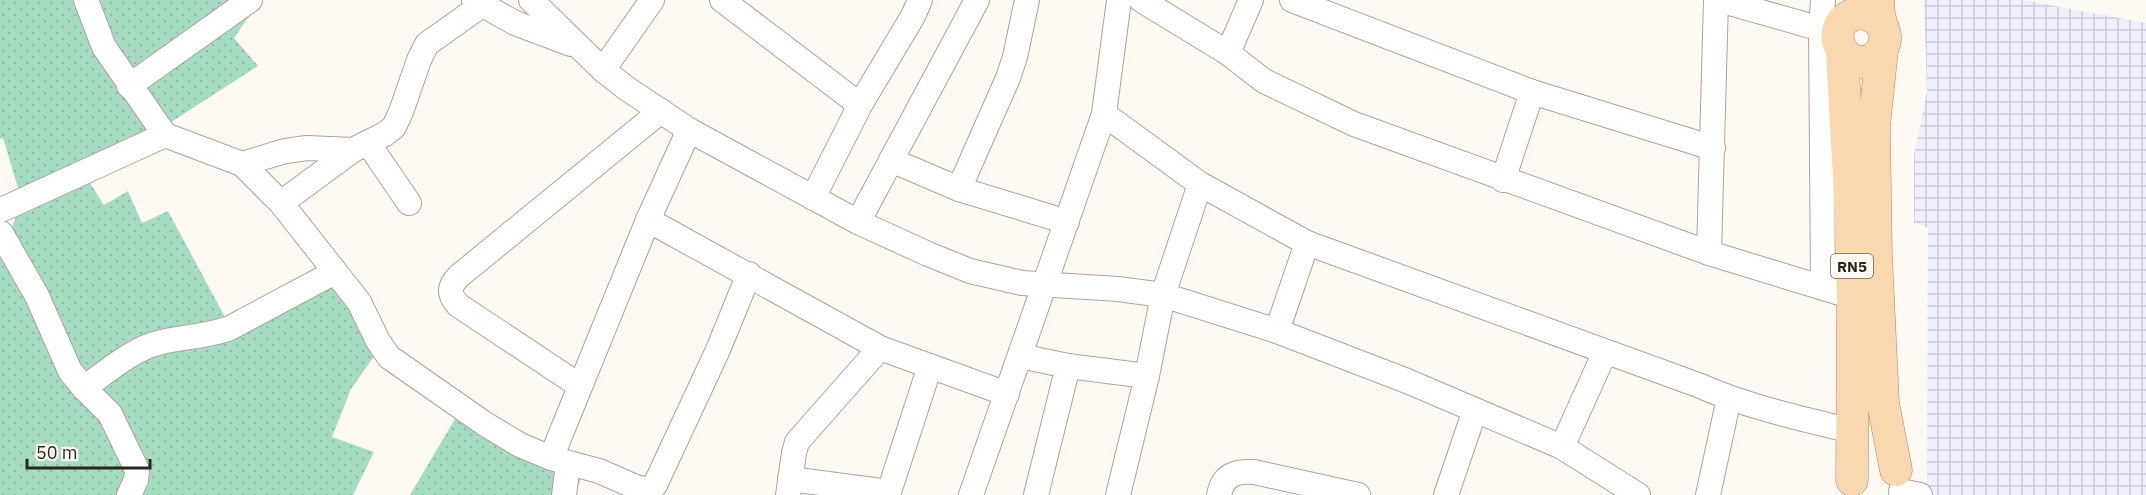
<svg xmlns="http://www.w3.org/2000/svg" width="2146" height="495" font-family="'IBM Plex Sans',sans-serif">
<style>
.industrial{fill:url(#industrial-grid)}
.grass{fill:url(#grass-dots)}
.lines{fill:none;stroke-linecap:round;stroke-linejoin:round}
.minor-casing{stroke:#b0a395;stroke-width:26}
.major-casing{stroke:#ae895c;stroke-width:33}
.minor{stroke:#fff;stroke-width:24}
.major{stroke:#f9d8b0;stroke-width:32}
.labels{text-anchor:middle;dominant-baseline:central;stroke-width:4.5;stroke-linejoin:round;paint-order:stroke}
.shield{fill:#fff9f3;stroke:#6b655f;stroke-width:1.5}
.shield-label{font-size:15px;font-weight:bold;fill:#2b2620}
</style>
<defs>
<pattern id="industrial-grid" width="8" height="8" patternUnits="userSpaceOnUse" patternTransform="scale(1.5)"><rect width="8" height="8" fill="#efeefc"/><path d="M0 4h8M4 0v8" fill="none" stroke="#cdccd8"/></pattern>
<pattern id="grass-dots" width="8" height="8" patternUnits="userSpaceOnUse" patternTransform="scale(1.5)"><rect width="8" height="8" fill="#a5ddc2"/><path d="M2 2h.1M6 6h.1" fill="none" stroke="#8ebea6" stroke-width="1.8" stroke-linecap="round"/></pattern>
</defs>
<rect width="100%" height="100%" fill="#fff9f3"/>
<!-- industrial -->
<path class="industrial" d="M1924 0H2022L2146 23V495H1927L1928 228 1914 223V155L1927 92Z"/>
<!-- grass -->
<g class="grass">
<path d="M0 0H249L256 6 234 38 258 66 86 177 104 205 128 191 142 223 168 211 225 317 326 264 377 352 351 389 332 437 374 452 353 495H0V235L12 227 22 201 3 138 0 139Z"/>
<path d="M462 407 582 475 575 495H410Z"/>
</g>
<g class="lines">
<!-- minor casing -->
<g class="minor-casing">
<g id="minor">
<path d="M86 0 104 47 165 135 242 164 281 203 359 302 378 341 389 357 485 424 520 445 551 458 599 471 638 488 647 489 655 485 717 352 749 274"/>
<path d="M474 0 515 23 571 44"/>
<path d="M531 0 603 70 626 88 689 130 858 222 928 254 970 271 1022 283 1118 289 1163 295 1277 331 1407 381 1562 447 1638 495"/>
<path d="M722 0 860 105"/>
<path d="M1141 0 1228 53 1264 81 1354 124 1709 253 1853 297"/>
<path d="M1292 0 1532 92 1713 148"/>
<path d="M1719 0 1835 33"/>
<path d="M1228 53 1251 0"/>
<path d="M603 70 652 0"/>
<path d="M129 86 250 0"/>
<path d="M1104 114 1200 184 1307 243 1698 385C1748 407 1799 418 1852 431"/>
<path d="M368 143 409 203"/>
<path d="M891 160 959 189 1067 222"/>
<path d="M242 164 285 151 307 148 353 150"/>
<path d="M1503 180 1532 92"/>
<path d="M959 189 1008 78 1015 57 1027 0"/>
<path d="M813 198 860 105 913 16 920 0"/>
<path d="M281 203 353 150 385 134 394 127 401 112 419 60 427 44 482 5"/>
<path d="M1 210 165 135"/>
<path d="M648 220 880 348 1007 394"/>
<path d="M858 222 977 0"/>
<path d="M1 233 37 296 70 371 84 388 110 414 137 470 136 480 129 495"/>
<path d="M1709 253 1716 0"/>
<path d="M1823 288 1821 29 1823 0"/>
<path d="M1277 331 1307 243"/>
<path d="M1020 356 1068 366 1147 376"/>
<path d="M580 386 458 305C448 294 449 286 459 276L661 111"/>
<path d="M84 388C105 373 127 354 151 345 177 336 205 338 230 328L335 272"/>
<path d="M1562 447 1605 352"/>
<path d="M551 458 648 220 689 130"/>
<path d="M790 479 889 492"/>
<path d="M1901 491 1920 495"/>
<path d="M564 495 568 464"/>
<path d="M788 495 794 453 797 442 880 348"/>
<path d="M888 495 930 366"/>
<path d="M971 495 1104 114 1119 0"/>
<path d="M1036 495 1068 366"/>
<path d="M1118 495 1147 376 1163 295 1200 184"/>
<path d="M1219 495C1223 475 1235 471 1254 472L1358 495"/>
<path d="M1446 495 1475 410"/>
<path d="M1708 495 1729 398"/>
</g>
</g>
<!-- major casing -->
<g class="major-casing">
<g id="major">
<path d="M1878 0C1878 7 1879 16 1881 23 1883 29 1886 33 1885 40 1884 48 1879 55 1873 59 1844 74 1822 28 1852 15 1864 11 1872 15 1881 23"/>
<path d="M1882 50 1874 126 1876 255 1883 403 1896 470"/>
<path d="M1842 52 1849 176 1853 297 1852 480"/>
</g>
</g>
<!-- minor -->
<use href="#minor" class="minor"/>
<!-- major -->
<use href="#major" class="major"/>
</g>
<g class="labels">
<!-- shield labels -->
<rect class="shield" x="1831" y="254" width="42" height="24" rx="4.5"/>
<g class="shield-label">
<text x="1852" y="266">RN5</text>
</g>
</g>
<!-- scale -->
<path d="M27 459v9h123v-9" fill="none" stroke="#2b2620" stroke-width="3"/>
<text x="36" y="459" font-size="18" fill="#2b2620" stroke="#fff9f3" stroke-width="4.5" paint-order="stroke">50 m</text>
</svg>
